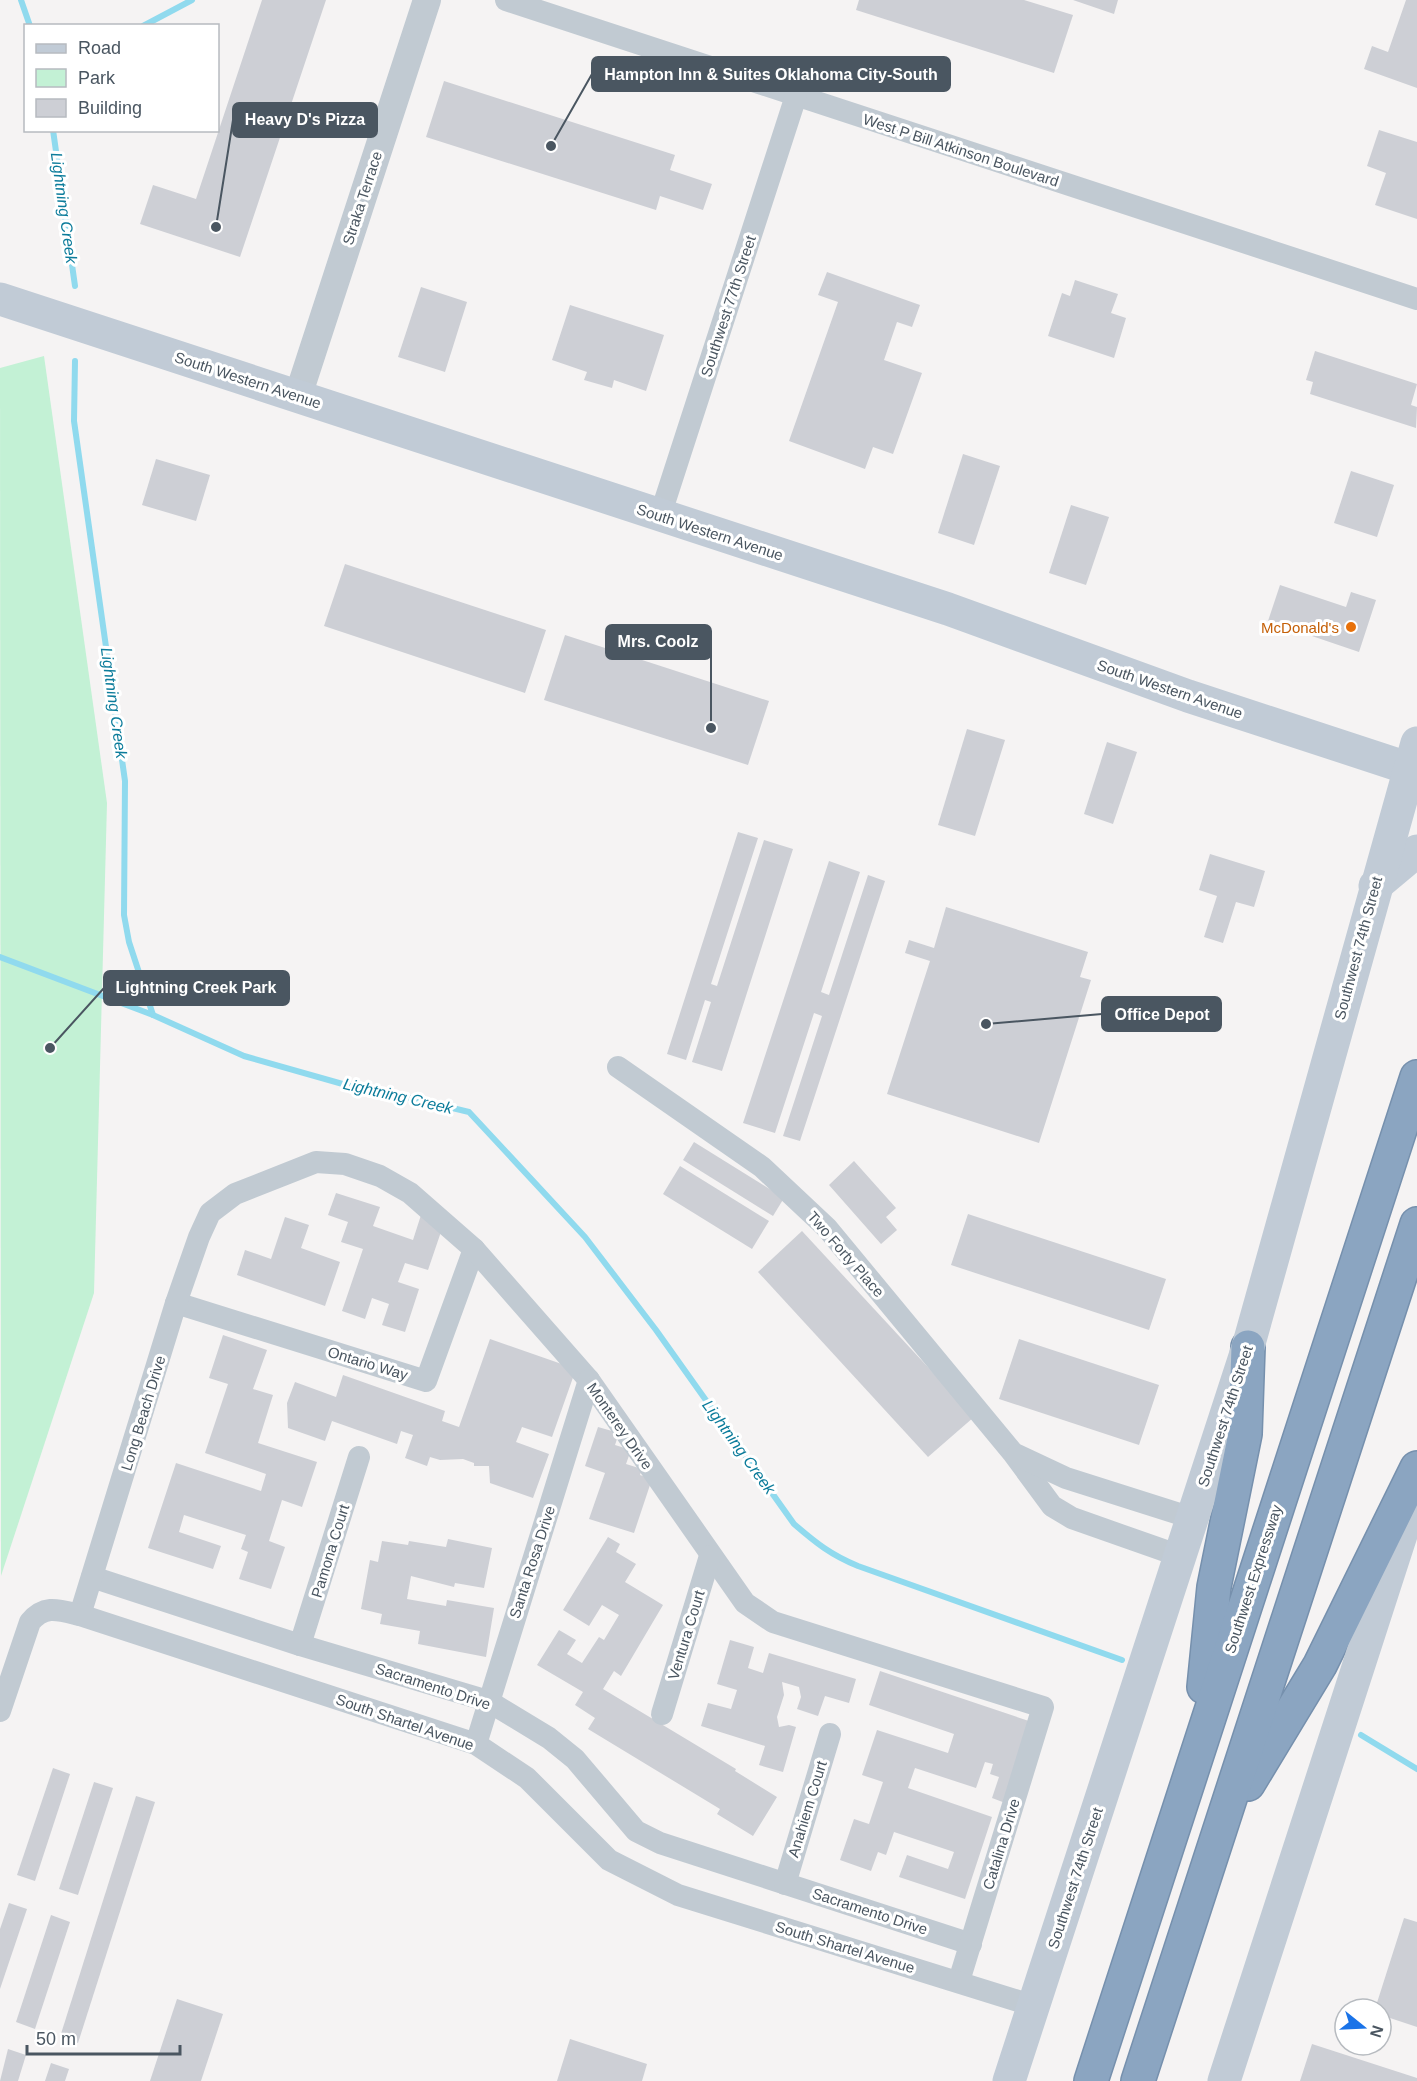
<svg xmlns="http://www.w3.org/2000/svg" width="1417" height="2081" font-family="Arial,sans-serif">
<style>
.green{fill:#c3f1d5}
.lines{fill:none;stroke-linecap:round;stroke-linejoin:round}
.stream{stroke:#90daee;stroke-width:6}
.building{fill:#cdcfd5}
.motorway-casing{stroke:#7690ad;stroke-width:36}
.minor{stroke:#c1cad2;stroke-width:22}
.tertiary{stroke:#c1cad2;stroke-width:28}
.secondary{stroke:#c1cbd6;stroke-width:33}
.motorway{stroke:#8ba5c1;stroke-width:33}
.food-dot{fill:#e8710a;stroke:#fff;stroke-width:2}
.labels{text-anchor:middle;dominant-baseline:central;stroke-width:6;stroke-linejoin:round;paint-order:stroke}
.street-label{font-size:15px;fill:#4a5661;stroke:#fff}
.food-label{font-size:15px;fill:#c56008;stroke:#fff;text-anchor:end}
.water-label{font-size:16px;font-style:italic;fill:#0c7c9b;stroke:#fff}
.leader{fill:none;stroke:#4a5661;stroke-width:2}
.callout-dot{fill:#4a5661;stroke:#fff;stroke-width:2}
.callout{fill:#4a5661;stroke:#4a5661;stroke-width:2}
.callout-label{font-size:16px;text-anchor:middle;font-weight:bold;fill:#fff}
</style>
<rect width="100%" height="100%" fill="#f5f3f3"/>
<!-- green -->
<path class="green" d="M44 356 107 803 94 1293 1 1576 0 368Z"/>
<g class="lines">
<!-- stream -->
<g class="stream">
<path d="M21 0 30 26"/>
<path d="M143 26 192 0"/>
<path d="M53 130 75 286"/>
<path d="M75 361 74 421 125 781 124 915 129 942 153 1015"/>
<path d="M0 957 153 1015 244 1056 385 1096 411 1098 469 1112 585 1237 656 1330 794 1524C816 1543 831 1555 858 1566L1122 1660"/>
<path d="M1361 1735 1417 1769"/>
</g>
</g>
<!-- building -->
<g class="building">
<path d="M262 0H326L240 257 140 224 153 185 196 199Z"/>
<path d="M859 0H1024L1073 15 1054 73 856 10Z"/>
<path d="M1073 0H1118L1114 14Z"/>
<path d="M1406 0H1417V88L1364 69 1372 46 1388 52Z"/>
<path d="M444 81 675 155 670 170 712 184 703 210 660 196 656 210 426 137Z"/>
<path d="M1379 130 1417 142V219L1375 205 1386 173 1367 166Z"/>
<path d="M827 272 920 305 912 327 897 322 884 360 922 373 893 454 873 447 865 469 789 441 838 302 818 295Z"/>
<path d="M1075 280 1118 294 1111 313 1126 318 1114 358 1048 336 1062 293 1070 296Z"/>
<path d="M421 287 467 302 445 372 398 357Z"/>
<path d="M570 305 664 335 646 391 614 380 612 388 584 380 587 372 552 360Z"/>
<path d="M1315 351 1417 384 1411 405 1417 407 1416 428 1310 394 1313 382 1306 380Z"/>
<path d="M963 454 1000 466 974 545 938 533Z"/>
<path d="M156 459 210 475 196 521 142 505Z"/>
<path d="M1351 471 1394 485 1377 537 1334 523Z"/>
<path d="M1071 505 1109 517 1086 585 1049 573Z"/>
<path d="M345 564 546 630 525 693 324 626Z"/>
<path d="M1280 585 1346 607 1351 592 1376 600 1359 652 1268 621Z"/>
<path d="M565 635 769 701 748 765 544 700Z"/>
<path d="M967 729 1005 740 975 836 938 825Z"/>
<path d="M1107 742 1137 752 1113 824 1084 814Z"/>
<path d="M738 832 758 838 711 984 717 986 764 840 793 849 722 1071 692 1062 711 1002 705 1000 686 1060 667 1054Z"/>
<path d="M1210 854 1265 871 1254 907 1236 902 1223 943 1204 937 1217 896 1199 890Z"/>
<path d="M829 861 860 872 821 992 829 995 868 875 885 881 800 1141 783 1136 822 1016 814 1013 775 1133 743 1123Z"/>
<path d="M946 907 1088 952 1080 977 1091 980 1039 1143 887 1094 930 961 905 953 909 940 934 948Z"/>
<path d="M694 1142 784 1198 773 1216 683 1160Z"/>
<path d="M854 1161 896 1208 886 1217 897 1230 881 1244 829 1185Z"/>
<path d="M680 1166 769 1221 752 1249 663 1194Z"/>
<path d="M336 1193 380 1207 373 1226 413 1240 421 1215 444 1223 428 1270 405 1263 398 1282 419 1289 405 1332 382 1325 389 1304 372 1298 365 1319 342 1311 363 1249 341 1242 348 1222 328 1215Z"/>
<path d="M968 1214 1166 1279 1149 1330 951 1265Z"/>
<path d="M285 1217 309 1225 301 1248 340 1262 325 1306 237 1275 245 1250 271 1259Z"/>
<path d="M802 1231 974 1417 928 1457 758 1272Z"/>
<path d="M223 1335 267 1350 253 1389 273 1395 258 1443 317 1462 302 1507 282 1500 269 1541 285 1547 271 1589 239 1579 248 1552 241 1549 246 1535 184 1515 179 1532 221 1546 213 1569 148 1548 176 1463 261 1491 266 1474 205 1453 228 1384 209 1378Z"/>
<path d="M490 1339 576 1369 552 1437 522 1427 516 1442 549 1454 533 1498 490 1483 489 1466H474V1463L463 1459 440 1460 430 1457 427 1466 405 1458 413 1435 401 1431 397 1444 332 1421 325 1441 288 1428 287 1403 295 1382 336 1397 343 1375 445 1411 442 1421 459 1427Z"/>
<path d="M1019 1339 1159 1385 1139 1445 999 1399Z"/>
<path d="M598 1427 619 1433 615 1445 631 1450 626 1464 642 1469 640 1475 652 1479 634 1533 589 1519 605 1473 585 1466Z"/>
<path d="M608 1537 620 1544 616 1552 636 1564 625 1582 663 1605 621 1676 614 1671 603 1689 736 1769 735 1771 777 1797 753 1836 717 1814 720 1809 588 1729 595 1718 575 1705 583 1692 537 1665 559 1630 576 1640 567 1654 582 1663 599 1637 604 1640 619 1615 602 1605 589 1626 563 1610Z"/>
<path d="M448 1539 492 1548 484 1588 455 1583 454 1587 411 1576 407 1599 446 1606 447 1600 494 1608 486 1657 418 1644 420 1631 380 1624 382 1614 361 1609 370 1560 378 1562 382 1541 408 1545 409 1541 446 1547Z"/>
<path d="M730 1640 754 1647 748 1668 763 1673 769 1653 856 1679 849 1703 825 1696 818 1716 797 1709 801 1697 799 1687 782 1682 784 1695 777 1717 779 1727 789 1725 796 1727 783 1772 759 1765 765 1746 701 1726 708 1703 731 1709 737 1690 717 1684Z"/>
<path d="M880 1671 1035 1723 1008 1804 992 1798 999 1777 990 1774 993 1764 985 1762 976 1788 915 1768 908 1788 992 1817 965 1899 899 1877 907 1855 948 1869 954 1852 894 1832 886 1855 878 1852 871 1871 840 1860 854 1819 869 1824 883 1782 862 1775 877 1730 948 1753 954 1734 869 1705Z"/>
<path d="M53 1768 70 1774 35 1881 17 1875Z"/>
<path d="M94 1782 113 1788 78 1895 59 1889Z"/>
<path d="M136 1796 155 1802 78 2043 60 2037Z"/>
<path d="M9 1903 27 1909 0 1989V1929Z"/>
<path d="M51 1915 70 1922 35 2029 16 2022Z"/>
<path d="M1404 1918 1417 1922V2027L1381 2015V2009H1375Z"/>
<path d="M177 1999 223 2014 201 2081H150Z"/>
<path d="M570 2039 647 2064 642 2081H557Z"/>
<path d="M1312 2044 1417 2078V2081H1300Z"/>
<path d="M8 2049 26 2055 18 2081H0Z"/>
<path d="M51 2063 69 2069 65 2081H45Z"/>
</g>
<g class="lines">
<!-- motorway casing -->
<g class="motorway-casing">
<g id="motorway">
<path d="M1204 1687 1214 1587 1245 1434 1248 1347"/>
<path d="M1248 1784 1320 1665 1417 1468"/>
<path d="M1091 2081 1417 1077"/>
<path d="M1138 2081 1417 1224"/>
</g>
</g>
<!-- minor -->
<g class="minor">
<path d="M506 0 1417 299"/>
<path d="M660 516 796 96"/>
<path d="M618 1067 762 1167 827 1228 1013 1453 1052 1506 1072 1518 1180 1556"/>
<path d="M176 1303 426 1381 474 1249"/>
<path d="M1017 1455 1066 1478 1192 1518"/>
<path d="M92 1577 300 1645 488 1701 549 1738 575 1759 636 1831 660 1843 971 1944"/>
<path d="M80 1615 176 1303 199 1237 210 1213 235 1194 316 1162 345 1164 380 1176 410 1193 474 1249 589 1380 745 1603 773 1622 1043 1707 959 1981"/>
<path d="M300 1645 359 1457"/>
<path d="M0 1711 30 1622C45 1604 59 1610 80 1615L476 1744 527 1778 609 1860 678 1895 1034 2006"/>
<path d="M662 1714 710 1556"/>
<path d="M476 1744 589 1380"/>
<path d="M785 1884 830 1734"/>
</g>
<!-- tertiary -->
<path class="tertiary" d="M298 396 427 0"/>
<!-- secondary -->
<g class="secondary">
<path d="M0 299 948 609 1188 696 1417 771"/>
<path d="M1375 886 1417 851"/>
<path d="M1009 2081 1248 1347 1417 743"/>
<path d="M1224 2081 1412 1501"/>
</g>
<!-- motorway -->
<use href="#motorway" class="motorway"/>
</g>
<!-- markers -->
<circle class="food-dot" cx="1351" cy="627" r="6"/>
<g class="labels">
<!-- street labels -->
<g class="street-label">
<text transform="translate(961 150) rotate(18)">West P Bill Atkinson Boulevard</text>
<text transform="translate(362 198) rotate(-72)">Straka Terrace</text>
<text transform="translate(728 306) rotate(-72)">Southwest 77th Street</text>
<text transform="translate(248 380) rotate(18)">South Western Avenue</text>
<text transform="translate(710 532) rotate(18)">South Western Avenue</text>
<text transform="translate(1170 689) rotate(19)">South Western Avenue</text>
<text transform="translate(1358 948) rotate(-75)">Southwest 74th Street</text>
<text transform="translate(846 1254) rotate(49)">Two Forty Place</text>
<text transform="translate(368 1363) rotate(17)">Ontario Way</text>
<text transform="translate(143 1413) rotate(-73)">Long Beach Drive</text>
<text transform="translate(1225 1416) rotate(-72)">Southwest 74th Street</text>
<text transform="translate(620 1426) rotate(55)">Monterey Drive</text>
<text transform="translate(330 1551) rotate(-73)">Pamona Court</text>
<text transform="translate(532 1562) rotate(-72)">Santa Rosa Drive</text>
<text transform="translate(1253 1579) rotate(-72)">Southwest Expressway</text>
<text transform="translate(686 1635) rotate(-73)">Ventura Court</text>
<text transform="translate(433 1686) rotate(18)">Sacramento Drive</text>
<text transform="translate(405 1722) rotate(19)">South Shartel Avenue</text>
<text transform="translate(807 1809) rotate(-73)">Anahiem Court</text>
<text transform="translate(1001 1844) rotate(-73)">Catalina Drive</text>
<text transform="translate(1075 1878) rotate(-72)">Southwest 74th Street</text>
<text transform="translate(870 1911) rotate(18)">Sacramento Drive</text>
<text transform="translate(845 1947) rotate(17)">South Shartel Avenue</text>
</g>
<!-- food labels -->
<g class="food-label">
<text x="1339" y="627">McDonald's</text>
</g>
<!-- water labels -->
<g class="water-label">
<text transform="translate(64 208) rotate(82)">Lightning Creek</text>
<text transform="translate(114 703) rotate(82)">Lightning Creek</text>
<text transform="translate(398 1096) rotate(13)">Lightning Creek</text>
<text transform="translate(739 1447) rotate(54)">Lightning Creek</text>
</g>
</g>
<!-- callouts -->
<path class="leader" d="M551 146L592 74M216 227L233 120M711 728L711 642M50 1048L104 988M986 1024L1102 1014"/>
<g class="callout-dot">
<circle cx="551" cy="146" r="6"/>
<circle cx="216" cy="227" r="6"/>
<circle cx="711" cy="728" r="6"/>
<circle cx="50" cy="1048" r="6"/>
<circle cx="986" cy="1024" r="6"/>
</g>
<g class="callout">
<rect x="592" y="57" width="358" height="34" rx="6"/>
<rect x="233" y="103" width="144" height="34" rx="6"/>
<rect x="606" y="625" width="105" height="34" rx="6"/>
<rect x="104" y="971" width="185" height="34" rx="6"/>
<rect x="1102" y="997" width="119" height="34" rx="6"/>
</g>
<g class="callout-label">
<text x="771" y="80">Hampton Inn &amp; Suites Oklahoma City-South</text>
<text x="305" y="125">Heavy D's Pizza</text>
<text x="658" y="647">Mrs. Coolz</text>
<text x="196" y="993">Lightning Creek Park</text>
<text x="1162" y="1020">Office Depot</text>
</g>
<!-- legend -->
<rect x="24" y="24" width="195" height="108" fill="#ffffff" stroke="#b7bbc0" stroke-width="1.5"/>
<rect x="36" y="44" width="30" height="9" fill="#c1cbd6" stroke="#b7bbc0" stroke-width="1.5"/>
<text x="78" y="54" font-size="18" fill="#4a5661">Road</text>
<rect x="36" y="69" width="30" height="18" fill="#c3f1d5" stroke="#b7bbc0" stroke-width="1.5"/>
<text x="78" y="84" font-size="18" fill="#4a5661">Park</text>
<rect x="36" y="99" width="30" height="18" fill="#cdcfd5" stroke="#b7bbc0" stroke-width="1.5"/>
<text x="78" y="114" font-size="18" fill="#4a5661">Building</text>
<!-- north arrow -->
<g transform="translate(1363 2027) rotate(108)"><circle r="28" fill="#ffffff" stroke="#b7bbc0" stroke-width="1.5"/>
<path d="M0-4.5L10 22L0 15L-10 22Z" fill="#1a73e8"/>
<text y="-9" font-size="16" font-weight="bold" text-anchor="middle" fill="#4a5661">N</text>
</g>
<!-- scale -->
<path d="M27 2045v9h153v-9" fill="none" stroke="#4a5661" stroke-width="3"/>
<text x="36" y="2045" font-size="18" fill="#4a5661" stroke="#ffffff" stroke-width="4.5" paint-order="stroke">50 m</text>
</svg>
